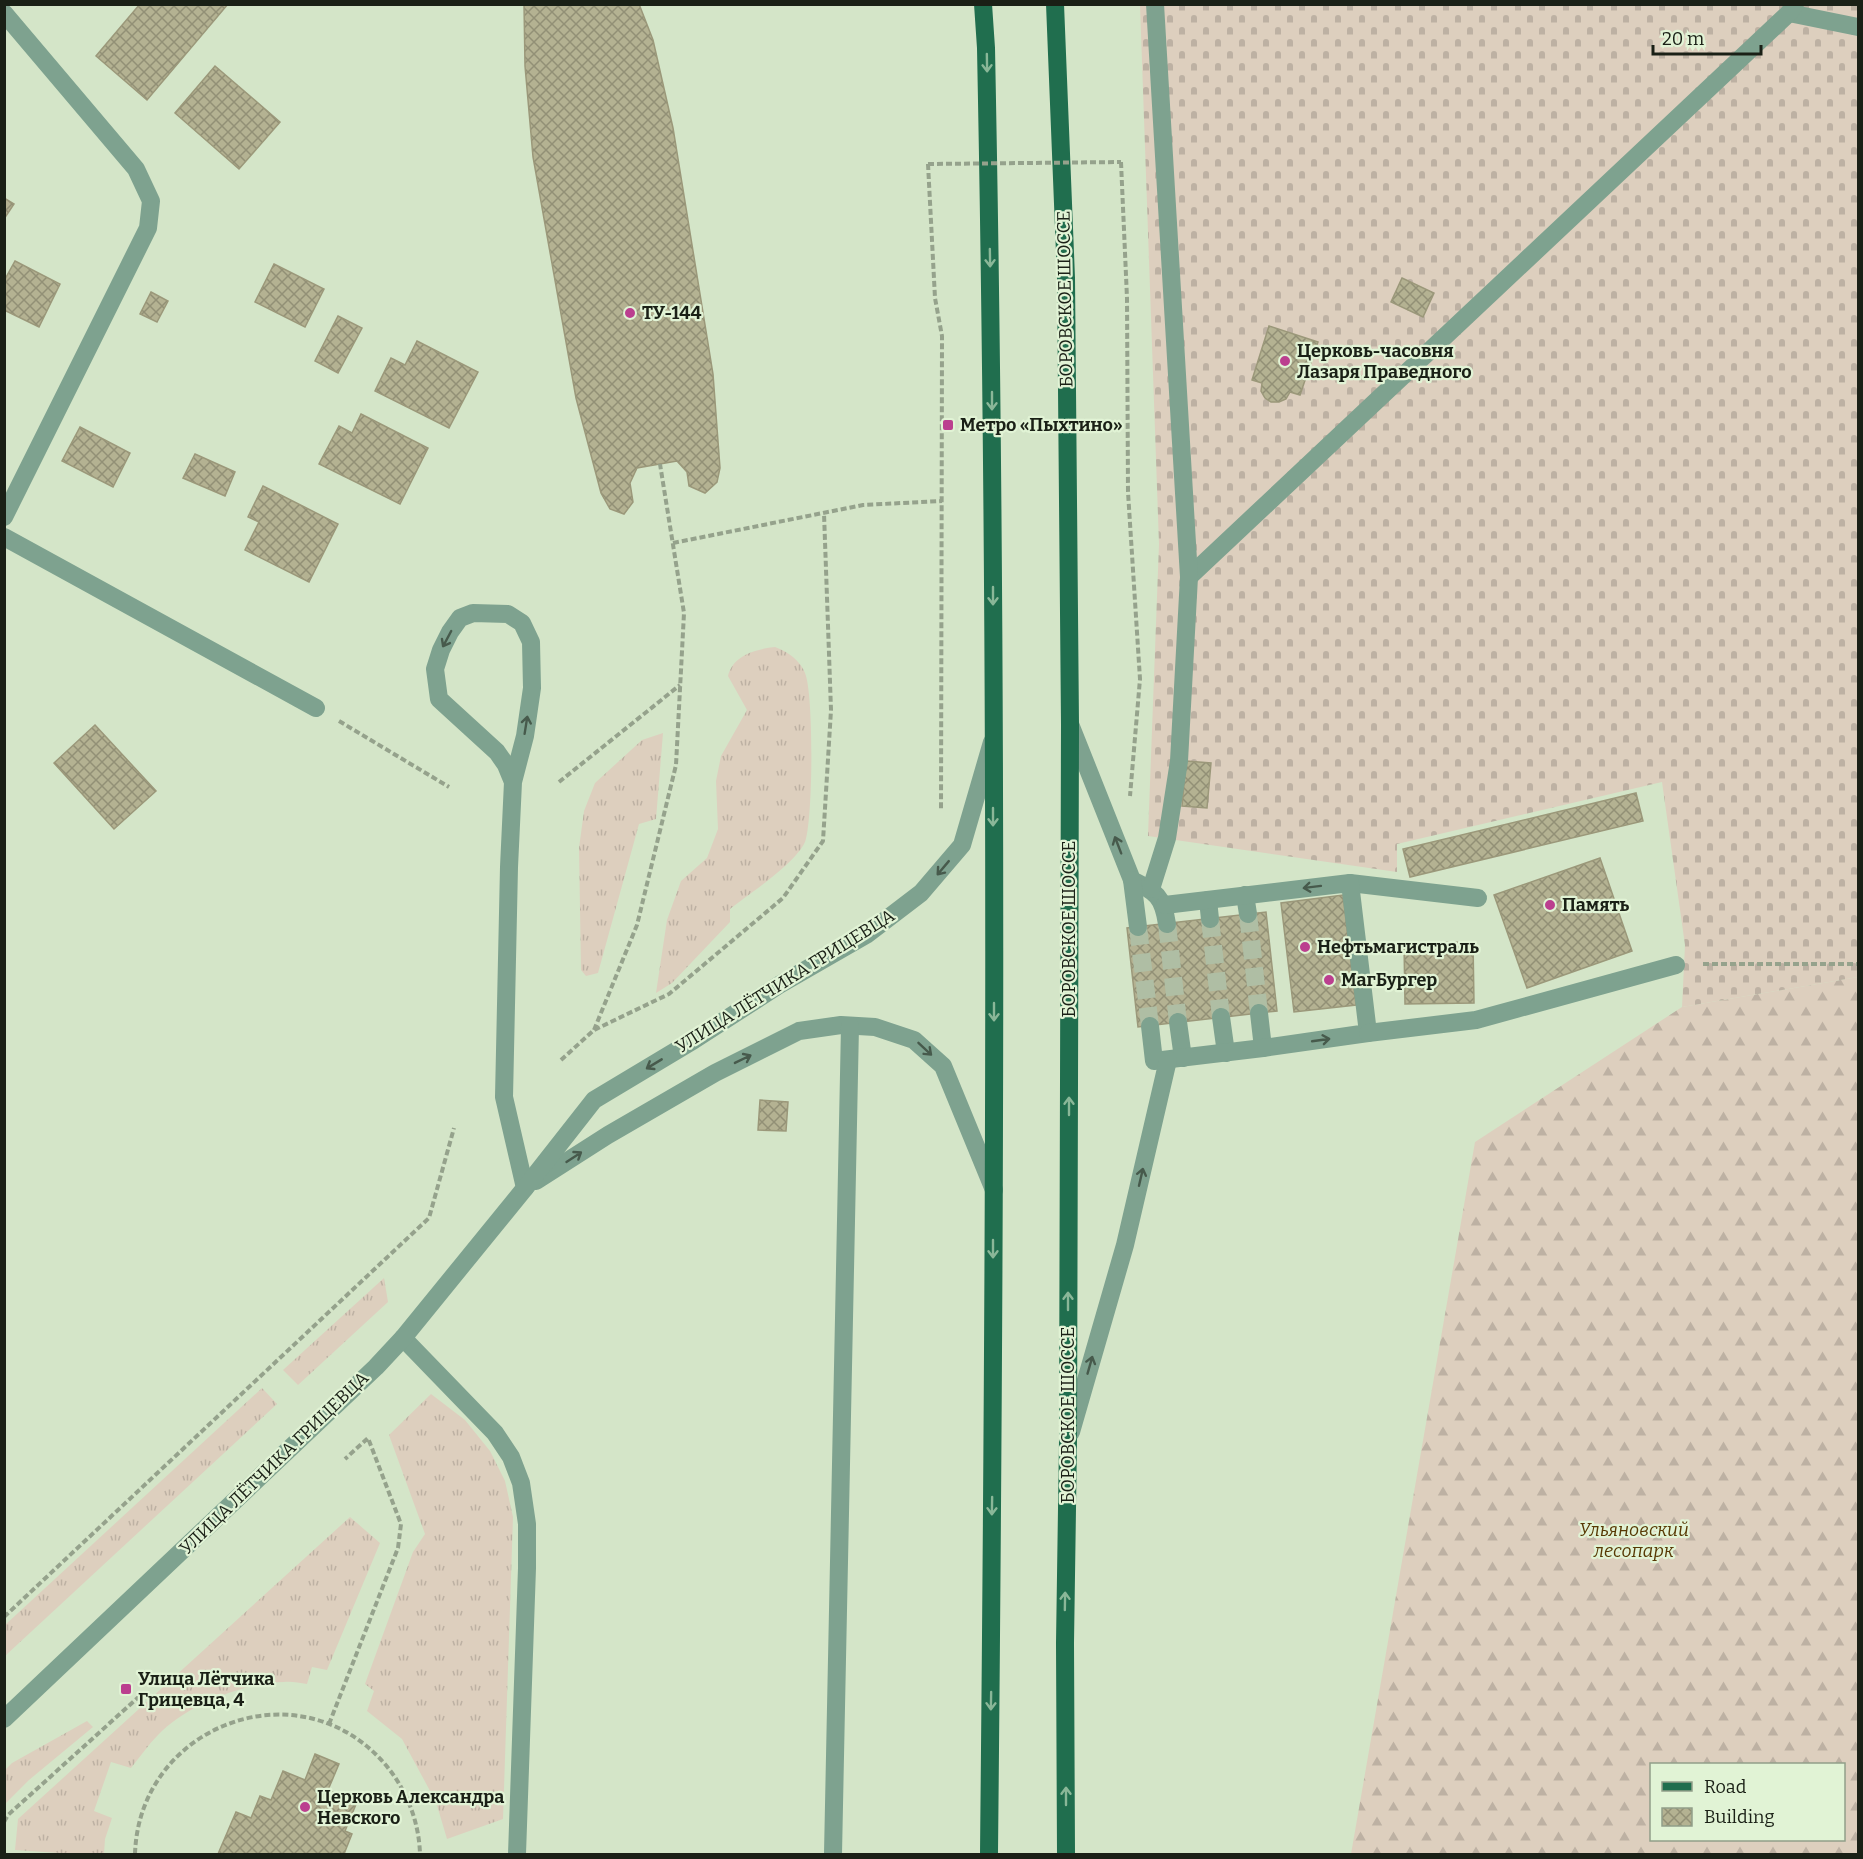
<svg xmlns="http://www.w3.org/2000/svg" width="1863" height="1859" font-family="Bitter,serif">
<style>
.grass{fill:url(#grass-tufts)}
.forest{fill:url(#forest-firs);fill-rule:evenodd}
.cemetery{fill:url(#cemetery-stones)}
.building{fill:url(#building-cross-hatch);stroke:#9b987a;stroke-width:1.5}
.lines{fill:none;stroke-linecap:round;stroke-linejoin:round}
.minor-tunnel{stroke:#afbea4;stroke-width:18;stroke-dasharray:18 9;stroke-linecap:butt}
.path{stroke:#95a28c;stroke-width:4;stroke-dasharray:6 3;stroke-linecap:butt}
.minor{stroke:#7ea28f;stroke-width:18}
.major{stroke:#206e4e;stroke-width:18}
.path-bridge{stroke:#95a28c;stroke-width:4;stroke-dasharray:6 3;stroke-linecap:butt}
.oneway{stroke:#8ab798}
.oneway2{stroke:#475a4c}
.poi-dot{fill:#bb3f8f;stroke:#e1f3d5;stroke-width:2}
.labels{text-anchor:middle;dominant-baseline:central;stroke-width:4.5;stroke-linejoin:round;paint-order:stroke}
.street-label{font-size:18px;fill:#1a2016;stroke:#e1f3d5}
.poi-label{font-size:18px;font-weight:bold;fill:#1a2016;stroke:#e1f3d5;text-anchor:start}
.park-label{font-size:18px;font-style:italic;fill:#573803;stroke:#e1f3d5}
</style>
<defs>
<pattern id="grass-tufts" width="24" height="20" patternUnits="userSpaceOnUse" patternTransform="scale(1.5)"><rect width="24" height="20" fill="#ddcfbe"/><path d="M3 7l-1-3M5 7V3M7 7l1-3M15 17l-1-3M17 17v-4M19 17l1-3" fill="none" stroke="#bdb1a3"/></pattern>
<pattern id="forest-firs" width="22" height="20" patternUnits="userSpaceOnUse" patternTransform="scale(1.5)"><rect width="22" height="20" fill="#ddcfbe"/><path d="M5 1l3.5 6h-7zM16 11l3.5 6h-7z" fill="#bdb1a3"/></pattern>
<pattern id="cemetery-stones" width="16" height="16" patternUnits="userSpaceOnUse" patternTransform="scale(1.5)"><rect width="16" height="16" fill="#ddcfbe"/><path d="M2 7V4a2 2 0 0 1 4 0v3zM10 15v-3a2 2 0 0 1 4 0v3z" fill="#bdb1a3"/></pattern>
<pattern id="building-cross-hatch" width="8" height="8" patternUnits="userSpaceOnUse" patternTransform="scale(1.5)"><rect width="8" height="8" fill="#b4b292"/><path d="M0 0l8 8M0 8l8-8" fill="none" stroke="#929076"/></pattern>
</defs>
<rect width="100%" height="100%" fill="#d4e5c8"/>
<!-- grass -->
<g class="grass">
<path d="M775 647C788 652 800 660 805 673 814 694 813 822 805 842 795 864 749 894 730 909V922L672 983 656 993 667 920 681 881 707 858 718 829 716 781 721 756 747 710 728 676C733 655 756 649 775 647Z"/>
<path d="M663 733 656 819 639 824 598 973 586 976 581 970 579 848 584 811 595 783 642 740Z"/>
<path d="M384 1278 388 1302 298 1385 283 1370Z"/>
<path d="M262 1388 277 1404 5 1656V1625Z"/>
<path d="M431 1394 465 1420 490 1451 505 1481 513 1517 503 1819 447 1839 436 1802 402 1739 367 1711 374 1691 365 1684 413 1552 425 1534 389 1435Z"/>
<path d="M350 1517 380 1543 327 1670 312 1667 307 1684C299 1683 291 1681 284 1682 243 1683 186 1705 158 1735 148 1745 140 1757 131 1768L111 1762 94 1811 112 1818 105 1839 104 1854H74L15 1850 18 1819Z"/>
<path d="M87 1721 93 1727 29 1780 5 1804V1770L12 1763Z"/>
</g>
<!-- forest -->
<path class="forest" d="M1858 977V1854H1351L1475 1142 1682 1007ZM1652 1764H1844V1840H1652Z"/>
<!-- cemetery -->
<path class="cemetery" d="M1140 5H1858V977L1682 1007 1685 945 1662 782 1397 844V872L1148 836 1159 544Z"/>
<!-- building -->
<g class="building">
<path d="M140 4H228L147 100 96 56Z"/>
<path d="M524 4H639L653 40 673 128 713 374 720 468 717 482 705 493 689 486 687 472 677 461 637 468 630 483 633 502 624 514 610 509 601 493 576 398 533 157 525 66Z"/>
<path d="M215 66 280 122 239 169 175 113Z"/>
<path d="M4 198 14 204 4 219Z"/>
<path d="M15 261 60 284 39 327 4 310V281Z"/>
<path d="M274 264 324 289 305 327 255 302Z"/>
<path d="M1402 278 1434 293 1423 317 1391 302Z"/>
<path d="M151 292 168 301 157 322 140 314Z"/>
<path d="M338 316 362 328 338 373 315 361Z"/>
<path d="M1269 326 1318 342 1300 395 1290 392 1286 399 1279 402H1271L1265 398 1261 391 1262 383 1252 380Z"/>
<path d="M417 341 478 372 449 428 375 391 391 358 405 365Z"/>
<path d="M361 414 428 448 400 504 319 464 339 426 352 433Z"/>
<path d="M80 427 130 453 113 487 62 461Z"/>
<path d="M195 454 235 472 225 496 183 478Z"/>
<path d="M263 486 338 524 309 582 245 550 259 522 248 517Z"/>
<path d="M95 725 156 791 114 829 54 763Z"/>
<path d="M1186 761 1211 763 1207 808 1182 806Z"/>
<path d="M1636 793 1643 821 1410 877 1403 849Z"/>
<path d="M1600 858 1632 951 1527 988 1494 895Z"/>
<path d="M1343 895 1356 1005 1294 1012 1281 903Z"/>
<path d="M1266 912 1277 1011 1138 1027 1127 928Z"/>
<path d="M1473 942 1474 1003 1405 1004 1404 943Z"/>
<path d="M760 1100 788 1102 786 1131 758 1130Z"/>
<path d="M315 1754 339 1764 328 1790 357 1802 345 1831 352 1834 344 1854H218L236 1812 251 1818 260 1796 271 1800 283 1771 305 1780Z"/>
</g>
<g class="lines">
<!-- minor-tunnel -->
<g class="minor-tunnel">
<path d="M1248 914 1259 1013"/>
<path d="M1210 919 1221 1017"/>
<path d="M1167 924 1178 1022"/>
<path d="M1138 927 1150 1026"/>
</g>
<!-- path -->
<g class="path">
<path d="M1121 162 1127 298 1128 492 1140 679 1130 796"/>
<path d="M928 164 935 298 942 336 941 811"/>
<path d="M673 543 863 505 942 501"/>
<path d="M339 721 449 787"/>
<path d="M559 782 680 685"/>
<path d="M1703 964H1858"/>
<path d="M594 1030 637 925 676 765 684 613 660 464"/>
<path d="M561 1060 594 1030 669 994 783 898 823 841 831 710 824 513"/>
<path d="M4 1617 429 1218 454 1128"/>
<path d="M329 1724 398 1548 401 1524 368 1438 345 1459"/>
<path d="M4 1822 8 1815 143 1693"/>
<path d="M135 1854C139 1726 298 1665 384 1763 406 1788 419 1821 420 1854"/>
</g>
<!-- minor -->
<g class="minor">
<path d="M4 13 136 169 151 201 148 228 4 517"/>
<path d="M1789 13 1858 27"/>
<path d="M4 537 316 708"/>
<path d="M1189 577 1789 13 1795 4"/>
<path d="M1070 724 1132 880C1156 892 1163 896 1167 924"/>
<path d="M513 782 506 765 497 752 439 699 435 669 441 650 450 632 460 618 473 613 508 614 522 623 531 642 532 688 525 736 513 782 509 867 504 1097 525 1188"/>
<path d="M1132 880 1138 927"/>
<path d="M1350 883 1478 898"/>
<path d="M1151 889 1167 838 1179 761 1189 577 1155 4"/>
<path d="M1245 895 1248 914"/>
<path d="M1208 900 1210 919"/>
<path d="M1259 1013 1263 1048"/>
<path d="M1221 1017 1226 1053"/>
<path d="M1178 1022 1183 1058"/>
<path d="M1150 1026 1154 1061 1263 1048 1368 1033 1350 883 1165 905"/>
<path d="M1368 1033 1476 1020 1676 965"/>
<path d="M536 1181 608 1135 715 1073 799 1031 841 1025 875 1027 914 1040 943 1066 994 1190"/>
<path d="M403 1338 495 1433 511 1457 521 1483 527 1524V1568L517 1854"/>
<path d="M1071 1432 1125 1245 1168 1060"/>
<path d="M4 1719 376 1367 403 1338 525 1188 594 1100 694 1040 779 985 866 935 921 893 962 845 992 742"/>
<path d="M833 1854 850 1026"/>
</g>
<!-- major -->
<g class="major">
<path d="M983 4 986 48C998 650 995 1252 989 1854"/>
<path d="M1055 4 1066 278 1070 724 1068 1441 1065 1643 1066 1854"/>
</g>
<!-- path-bridge -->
<path class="path-bridge" d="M928 164 1121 162"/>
</g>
<!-- one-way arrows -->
<defs><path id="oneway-shaft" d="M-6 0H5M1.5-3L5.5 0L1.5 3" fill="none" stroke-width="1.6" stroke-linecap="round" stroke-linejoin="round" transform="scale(1.5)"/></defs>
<g class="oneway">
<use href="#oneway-shaft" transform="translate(987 63) rotate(89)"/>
<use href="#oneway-shaft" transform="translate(990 258) rotate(89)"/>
<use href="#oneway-shaft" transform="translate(992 401) rotate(90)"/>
<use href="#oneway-shaft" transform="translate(993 596) rotate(90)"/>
<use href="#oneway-shaft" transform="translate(993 817) rotate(90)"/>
<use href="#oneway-shaft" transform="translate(994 1012) rotate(90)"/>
<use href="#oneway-shaft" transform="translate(1069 1106) rotate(-90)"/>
<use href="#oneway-shaft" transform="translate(993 1249) rotate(90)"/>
<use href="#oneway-shaft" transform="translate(1068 1301) rotate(-90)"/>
<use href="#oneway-shaft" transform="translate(992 1506) rotate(91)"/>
<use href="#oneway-shaft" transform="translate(1065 1601) rotate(-89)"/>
<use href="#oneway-shaft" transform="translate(991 1701) rotate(91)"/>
<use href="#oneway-shaft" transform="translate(1066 1796) rotate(-90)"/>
</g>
<g class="oneway2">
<use href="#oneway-shaft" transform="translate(447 639) rotate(118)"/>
<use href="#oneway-shaft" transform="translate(526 725) rotate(-81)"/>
<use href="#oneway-shaft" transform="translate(1118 845) rotate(-111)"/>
<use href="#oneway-shaft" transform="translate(943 868) rotate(130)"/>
<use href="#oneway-shaft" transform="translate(1312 887) rotate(173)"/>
<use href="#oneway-shaft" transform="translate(1321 1040) rotate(-8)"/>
<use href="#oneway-shaft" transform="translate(925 1049) rotate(43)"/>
<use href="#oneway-shaft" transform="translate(743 1059) rotate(-26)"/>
<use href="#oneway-shaft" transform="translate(654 1064) rotate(149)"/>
<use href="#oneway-shaft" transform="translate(574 1157) rotate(-33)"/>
<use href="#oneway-shaft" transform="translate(1141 1177) rotate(-77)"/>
<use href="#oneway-shaft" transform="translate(1090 1365) rotate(-74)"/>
</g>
<!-- markers -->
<g class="poi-dot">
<circle cx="630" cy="313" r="6"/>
<circle cx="1285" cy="361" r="6"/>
<rect x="942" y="419" width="12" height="12" rx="3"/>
<circle cx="1550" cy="905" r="6"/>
<circle cx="1305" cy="947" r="6"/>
<circle cx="1329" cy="980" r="6"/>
<rect x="120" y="1683" width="12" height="12" rx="3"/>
<circle cx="305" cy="1807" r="6"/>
</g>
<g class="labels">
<!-- street labels -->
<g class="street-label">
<text transform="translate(1065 299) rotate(-91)">БОРОВСКОЕ ШОССЕ</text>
<text transform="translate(1069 929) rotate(-90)">БОРОВСКОЕ ШОССЕ</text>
<text transform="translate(785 981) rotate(-32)">УЛИЦА ЛЁТЧИКА ГРИЦЕВЦА</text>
<text transform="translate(1068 1415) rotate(-90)">БОРОВСКОЕ ШОССЕ</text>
<text transform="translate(274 1463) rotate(-44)">УЛИЦА ЛЁТЧИКА ГРИЦЕВЦА</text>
</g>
<!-- poi labels -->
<g class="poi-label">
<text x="642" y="313">ТУ-144</text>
<text x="1297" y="351">Церковь-часовня<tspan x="1297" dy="21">Лазаря Праведного</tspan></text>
<text x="960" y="425">Метро «Пыхтино»</text>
<text x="1562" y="905">Память</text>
<text x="1317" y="947">Нефтьмагистраль</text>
<text x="1341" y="980">МагБургер</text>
<text x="138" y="1679">Улица Лётчика<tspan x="138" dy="21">Грицевца, 4</tspan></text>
<text x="317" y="1797">Церковь Александра<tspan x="317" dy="21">Невского</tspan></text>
</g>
<!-- park labels -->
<g class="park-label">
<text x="1634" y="1530">Ульяновский<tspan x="1634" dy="21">лесопарк</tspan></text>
</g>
</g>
<!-- border -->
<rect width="1863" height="1859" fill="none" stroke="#1a2016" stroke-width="12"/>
<!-- legend -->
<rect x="1650" y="1763" width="195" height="78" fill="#e1f3d5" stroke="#919f89" stroke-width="1.5"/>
<rect x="1662" y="1782" width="30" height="9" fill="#206e4e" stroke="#919f89" stroke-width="1.5"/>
<text x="1704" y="1793" font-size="18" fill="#1a2016">Road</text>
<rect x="1662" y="1808" width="30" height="18" fill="url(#building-cross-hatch)" stroke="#919f89" stroke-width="1.5"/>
<text x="1704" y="1823" font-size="18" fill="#1a2016">Building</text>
<!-- scale -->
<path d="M1653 45v9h108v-9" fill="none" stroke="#1a2016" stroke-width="3"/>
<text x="1662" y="45" font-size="18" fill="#1a2016" stroke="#e1f3d5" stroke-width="4.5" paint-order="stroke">20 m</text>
</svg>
